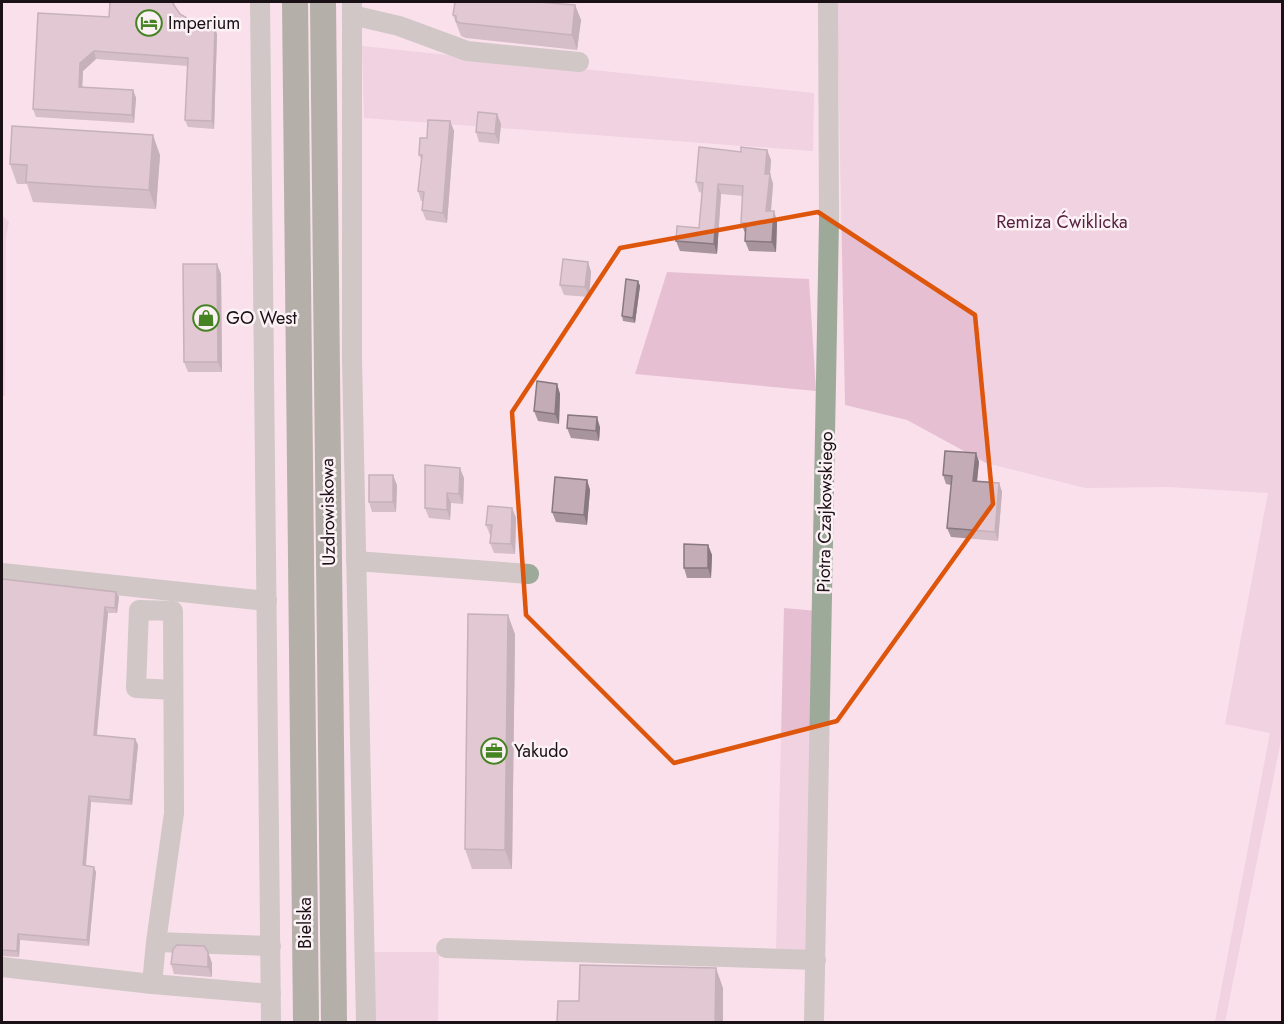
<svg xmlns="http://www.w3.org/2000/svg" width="1284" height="1024" font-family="Jost,sans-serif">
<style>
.green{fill:#e6c0d2}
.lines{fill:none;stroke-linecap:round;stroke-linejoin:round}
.minor{stroke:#9da999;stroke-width:20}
.major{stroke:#607457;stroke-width:26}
.wall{fill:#a8949d}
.shaded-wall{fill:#88787f}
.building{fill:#c3acb6;stroke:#88787f;stroke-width:1.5}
.marked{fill:none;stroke:#de550c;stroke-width:4.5;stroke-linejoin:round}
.labels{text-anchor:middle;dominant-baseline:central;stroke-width:5;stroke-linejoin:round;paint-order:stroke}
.poi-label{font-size:18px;fill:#191115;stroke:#fcf2f6;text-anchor:start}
.park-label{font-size:18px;fill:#551f3d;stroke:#fcf2f6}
.street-label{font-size:18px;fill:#191115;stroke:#fcf2f6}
</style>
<rect width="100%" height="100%" fill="#f9e0eb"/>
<!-- green -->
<g class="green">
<path d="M837 2H1282V735L1225 1022H1215L1270 733 1225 724 1268 493 1168 487 1085 488 986 463 907 420 845 405Z"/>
<path d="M362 46 814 93 813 151 364 118Z"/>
<path d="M2 215 9 222 6 236 5 396H2Z"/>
<path d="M667 272 809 279 816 391 635 374Z"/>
<path d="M784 608 818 611 809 953 776 952Z"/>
<path d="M370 952H439L438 1022H372Z"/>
</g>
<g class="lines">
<!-- minor -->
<g class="minor">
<path d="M260 2 271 1022"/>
<path d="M352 2V359L366 1022"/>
<path d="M352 15 399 26 467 51 579 62"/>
<path d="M356 561 529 574"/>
<path d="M2 573 267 601"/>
<path d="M173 690 136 688 139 610 173 611 174 813 156 942 271 946"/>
<path d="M446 948 816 960"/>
<path d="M2 967 152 984 156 942"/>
<path d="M152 984 271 994"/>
<path d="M814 1022 829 221 828 2"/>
</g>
<!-- major -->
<g class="major">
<path d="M295 2 306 1022"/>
<path d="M323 2 334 1022"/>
</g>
</g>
<!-- wall -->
<g class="wall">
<path d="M110 2H174L175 7 180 14 193 22 217 34 214 129 188 127 185 120 188 66 96 59 83 71 82 87 133 90 136 98 134 123 36 117 33 109 109 17Z"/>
<path d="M575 5 581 20 577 50 466 38 461 36 453 15Z"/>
<path d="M497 114 501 124 499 144 479 142 476 132Z"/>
<path d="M450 121 454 131 447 223 426 220 422 210 423 201H421L418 191 422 161 419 155 427 138Z"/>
<path d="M767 150 771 160 770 174 773 184 771 211H774L777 221 776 252 749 251 745 241V233L741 223 743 196 721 194 717 254 680 251 676 241 699 228 702 193 699 192 696 182 741 152Z"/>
<path d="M160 155 156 209 33 202 27 184H17L10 164Z"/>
<path d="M588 262 591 272 589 297 564 295 560 285Z"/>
<path d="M221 274 222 372H188L184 362Z"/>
<path d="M638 281 640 286 635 323 623 321 622 316Z"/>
<path d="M557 384 560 394 559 424 538 421 534 411Z"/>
<path d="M600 427 599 441 571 438 567 428Z"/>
<path d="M976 453 979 462 977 481 999 483 1002 492 998 541 951 537 947 528 951 485 946 484 943 475Z"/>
<path d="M464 478 463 504 451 503 450 520 429 518 425 508Z"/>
<path d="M587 480 590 490 587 525 556 522 552 512Z"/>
<path d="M397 485 396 512H372L369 502Z"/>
<path d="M512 508 516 518 515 554 494 553 490 543 491 535H490L486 525Z"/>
<path d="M708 545 712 555 711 578H687L684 568Z"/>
<path d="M2 579 116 592 119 597 117 613H108L97 735 135 739 138 745 132 805 91 802 86 866 96 872 89 946 20 940 19 957 2 956Z"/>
<path d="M515 634 512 869H472L465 849Z"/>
<path d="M208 952 212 963V977L174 974 171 964Z"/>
</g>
<!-- shaded-wall -->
<g class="shaded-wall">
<path d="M575 5 581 20 577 50 572 35Z"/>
<path d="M215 27 217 34 214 129 212 121Z"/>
<path d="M94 51 96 59 83 71 82 94 79 87 80 63Z"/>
<path d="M133 90 136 98 134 123 132 115Z"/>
<path d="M497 114 501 124 499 144 495 134Z"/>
<path d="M450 121 454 131 447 223 443 213Z"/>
<path d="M153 135 160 155 156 209 149 190Z"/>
<path d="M767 150 771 160 769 184 765 174Z"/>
<path d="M770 174 773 184 770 221 766 211Z"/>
<path d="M718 184 721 194 717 254 714 244Z"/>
<path d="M774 211 777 221 776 252 772 242Z"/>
<path d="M588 262 591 272 589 297 585 287Z"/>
<path d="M217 264 221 274 222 372 218 362Z"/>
<path d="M638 281 640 286 635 323 633 318Z"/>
<path d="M557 384 560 394 559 424 555 414Z"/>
<path d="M597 417 600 427 599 441 596 431Z"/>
<path d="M976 453 979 462 976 490 973 481Z"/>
<path d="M460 468 464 478 463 504 459 494Z"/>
<path d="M393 475 397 485 396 512 393 502Z"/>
<path d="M587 480 590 490 587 525 584 515Z"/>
<path d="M999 483 1002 492 998 541 995 532Z"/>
<path d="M447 493 451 503 450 520 447 510Z"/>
<path d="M512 508 516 518 515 554 511 544Z"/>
<path d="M708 545 712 555 711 578 708 568Z"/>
<path d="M116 592 119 597 117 613 115 608Z"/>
<path d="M105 607 108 613 96 741 94 735Z"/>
<path d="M508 615 515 634 512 869 505 850Z"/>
<path d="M135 739 138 745 132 805 130 800Z"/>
<path d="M89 796 91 802 85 871 83 865Z"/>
<path d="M94 867 96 872 89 946 87 940Z"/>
<path d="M18 934 20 940 19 957 17 951Z"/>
<path d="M208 952 212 963V977L208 967Z"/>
<path d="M716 968 723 988V1023H715Z"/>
</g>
<!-- building -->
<g class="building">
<path d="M110 2H173V4L180 14 193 22 215 27 212 121 185 120 188 58 94 51 80 63 79 87 133 90 132 115 33 109 38 13 109 17Z"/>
<path d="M455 2H538L575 5 572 35 460 23 456 21V16L453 15Z"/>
<path d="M478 112 497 114 495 134 476 132Z"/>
<path d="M428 120 450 121 443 213 422 210 424 192 418 191 422 155H419L420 138H427Z"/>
<path d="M12 126 153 135 149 190 26 182 27 165 10 164Z"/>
<path d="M699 147 741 152V147L767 150 765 174H770L766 211H774L772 242 745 241 746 223H741L743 186 718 184 714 244 676 241 677 226 699 228 703 183 696 182Z"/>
<path d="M563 259 588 262 585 287 560 285Z"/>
<path d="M183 264H217L218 362H184Z"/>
<path d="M626 279 638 281 633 318 622 316Z"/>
<path d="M537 381 557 384 555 414 534 411Z"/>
<path d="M568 415 597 417 596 431 567 428Z"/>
<path d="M945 451 976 453 973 481 999 483 995 532 947 528 952 476 943 475Z"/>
<path d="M425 465 460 468 459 494 447 493V510L425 508Z"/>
<rect x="369" y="475" width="24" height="27"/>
<path d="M555 477 587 480 584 515 552 512Z"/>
<path d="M488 506 512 508 511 544 490 543 492 525H486Z"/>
<path d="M684 544 708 545V568H684Z"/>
<path d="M2 579 116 592 115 608 105 607 94 735 135 739 130 800 89 796 83 865 94 867 87 940 18 934 17 951 2 950Z"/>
<path d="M468 614 508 615 505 850 465 849Z"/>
<path d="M177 945 204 946 208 952V967L171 964 173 949Z"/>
<path d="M580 965 716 968 715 1023H557L558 1001H579Z"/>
</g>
<!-- marked area -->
<path d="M0 0H1284V1024H0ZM818 212 975 315 993 504 837 721 674 763 526 615 512 412 620 248Z" fill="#f9e0eb" fill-opacity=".55" fill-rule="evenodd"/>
<path class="marked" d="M818 212 975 315 993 504 837 721 674 763 526 615 512 412 620 248Z"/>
<!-- icons -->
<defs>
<g id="hotel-ring" transform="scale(1.35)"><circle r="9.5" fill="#fcf2f6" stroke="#468423" stroke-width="1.5"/><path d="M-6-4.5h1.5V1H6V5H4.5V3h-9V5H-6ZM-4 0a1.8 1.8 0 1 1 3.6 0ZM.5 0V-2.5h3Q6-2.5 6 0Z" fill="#468423"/></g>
<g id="shop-ring" transform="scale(1.35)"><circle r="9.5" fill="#fcf2f6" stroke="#468423" stroke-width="1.5"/><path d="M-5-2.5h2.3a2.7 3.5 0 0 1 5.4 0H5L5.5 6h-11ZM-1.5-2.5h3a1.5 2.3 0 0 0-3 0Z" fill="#468423"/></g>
<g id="office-ring" transform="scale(1.35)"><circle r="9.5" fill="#fcf2f6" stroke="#468423" stroke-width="1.5"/><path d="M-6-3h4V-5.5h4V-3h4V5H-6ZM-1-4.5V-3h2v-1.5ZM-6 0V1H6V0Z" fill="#468423"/></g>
</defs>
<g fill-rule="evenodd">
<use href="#hotel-ring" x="149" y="23"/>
<use href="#shop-ring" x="206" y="318"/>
<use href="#office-ring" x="494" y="751"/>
</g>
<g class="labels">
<!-- poi labels -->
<g class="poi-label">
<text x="168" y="23">Imperium</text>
<text x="226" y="318">GO West</text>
<text x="514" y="751">Yakudo</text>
</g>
<!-- park labels -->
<g class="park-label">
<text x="1062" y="222">Remiza Ćwiklicka</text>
</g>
<!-- street labels -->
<g class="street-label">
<text transform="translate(328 512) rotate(-91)">Uzdrowiskowa</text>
<text transform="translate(825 512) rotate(-89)">Piotra Czajkowskiego</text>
<text transform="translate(305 923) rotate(-90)">Bielska</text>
</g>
</g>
<!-- border -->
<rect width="1284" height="1024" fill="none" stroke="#191115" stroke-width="6"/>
</svg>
